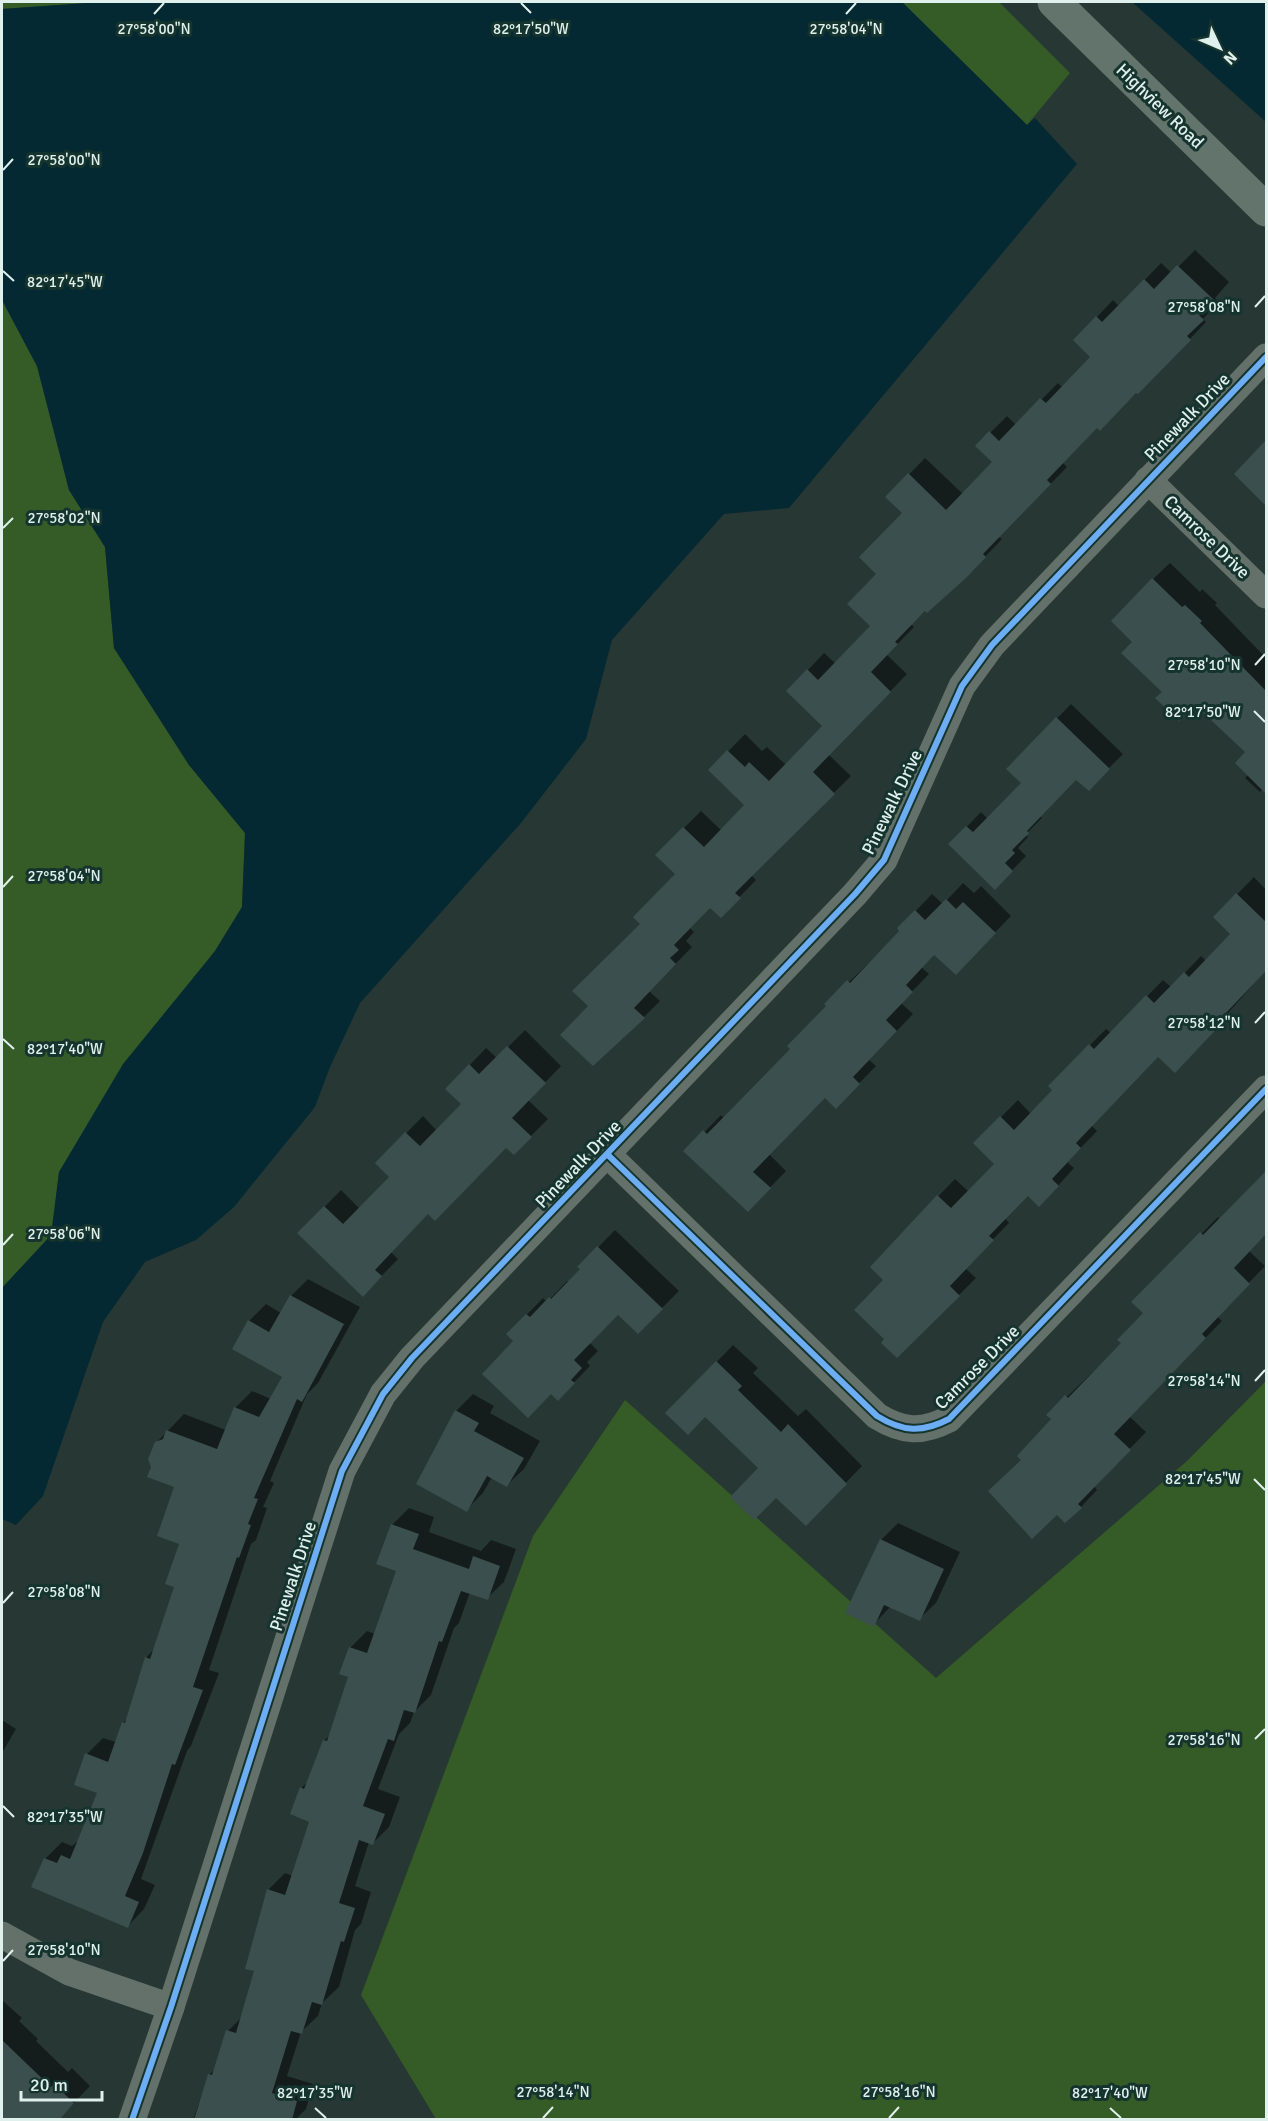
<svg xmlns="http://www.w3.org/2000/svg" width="1268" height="2121" font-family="Signika,sans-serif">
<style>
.green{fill:#355b27}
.water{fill:#042933}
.shadow{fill:#0007}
.building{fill:#3a4f4e}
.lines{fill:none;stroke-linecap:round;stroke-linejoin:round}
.street{stroke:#63716a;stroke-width:27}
.secondary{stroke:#62746b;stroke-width:33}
.cycleway-casing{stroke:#16342e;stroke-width:10}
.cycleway{stroke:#6dadf4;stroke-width:6}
.ticks{fill:none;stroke:#e0f0ec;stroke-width:2}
.labels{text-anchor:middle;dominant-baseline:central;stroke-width:6;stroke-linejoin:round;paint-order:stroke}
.street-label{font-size:18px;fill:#e0f0ec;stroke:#16342e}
.ticks-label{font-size:15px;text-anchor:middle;fill:#e0f0ec;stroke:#16342e;stroke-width:6;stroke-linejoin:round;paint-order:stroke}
</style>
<rect width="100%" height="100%" fill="#273834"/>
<!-- green -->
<g class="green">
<path d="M2 2H102L2 9Z"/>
<path d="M902 2H999L1070 73 1027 125Z"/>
<path d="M2 300 37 366 69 490 105 547 114 648 189 765 245 833 242 907 215 951 59 1172 52 1235 2 1288Z"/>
<path d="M1266 1381V2119H436L361 1995 533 1536 625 1400 936 1678 1187 1461Z"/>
</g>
<!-- water -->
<g class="water">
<path d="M102 2H902L1027 125 1035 118 1077 164 789 508 724 514 612 640 586 739 521 823 360 1003 330 1067 315 1107 234 1207 196 1240 145 1262 103 1322 43 1496 16 1525 2 1519V1288L51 1235 59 1172 123 1064 215 951 242 907 245 833 189 765 114 648 105 547 69 490 37 366 2 300V9Z"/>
<path d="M1132 2H1266V122Z"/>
</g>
<!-- shadow -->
<g class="shadow">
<path d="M1195 250 1229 282 1215 298 1219 302 1203 319 1206 322 1155 376 1097 426 1062 462 1067 467 999 537 1002 539 984 558 911 624 914 627 887 655 907 674 829 755 851 776 751 875 756 880 721 916 711 906 690 928 694 932 686 941 692 947 649 991 660 1001 621 1040 590 1006 677 874 657 855 701 811 722 831 747 805 710 770 745 734 762 751 767 747 786 765 824 726 788 691 824 653 836 664 872 626 878 574 904 513 887 497 925 458 963 494 994 462 977 446 1007 416 1016 425 1058 383 1063 388 1092 357 1075 340 1113 300 1119 306 1161 263 1172 273Z"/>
<path d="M1266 443V504L1236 474Z"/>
<path d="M1170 563 1200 592 1202 589 1217 603 1215 605 1266 658V785L1260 792 1245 778 1249 774 1247 752 1196 703 1164 692 1135 641 1153 579Z"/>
<path d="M1071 704 1123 754 1088 789 1076 778 1040 816 1042 818 1025 835 1028 837 1018 848 1026 856 995 888 950 844 981 812 988 819 1023 783 1008 769Z"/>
<path d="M1254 877 1266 890V970L1192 1054 1159 1055 1091 1125 1097 1131 1067 1162 1074 1168 1056 1188 1028 1194 1005 1218 1009 1223 965 1268 976 1278 935 1319 886 1339 885 1280 917 1218 955 1179 969 1192 997 1164 975 1143 1018 1100 1031 1114 1055 1090 1090 1045 1106 1029 1111 1033 1163 980 1171 987 1201 956 1206 961 1233 934 1215 917Z"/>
<path d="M963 883 974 893 981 886 1011 916 972 956 935 953 921 967 929 974 901 1003 913 1014 869 1060 876 1066 836 1107 825 1096 769 1154 786 1171 748 1210 686 1151 721 1115 724 1118 792 1049 828 1006 826 1004 902 931 899 928 932 894 943 904Z"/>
<path d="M525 1030 561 1066 528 1100 548 1119 514 1153 506 1146 428 1212 391 1252 398 1259 363 1295 299 1233 341 1190 360 1209 391 1177 377 1163 423 1116 437 1131 463 1104 447 1089 486 1048 497 1058Z"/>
<path d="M1266 1173V1233L1249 1251 1265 1266 1217 1316 1222 1321 1129 1416 1146 1432 1094 1486 1097 1490 1081 1507 1022 1459 1053 1419 1048 1415 1123 1343 1145 1313 1134 1302 1218 1217 1220 1219Z"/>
<path d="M615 1230 679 1291 638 1332 618 1313 590 1343 598 1351 587 1362 590 1366 558 1399 508 1334 543 1298 547 1302 567 1281 569 1283 582 1269 579 1267Z"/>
<path d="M308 1279 360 1307 318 1383 307 1394 270 1481 274 1483 263 1507 267 1508 256 1540 251 1544 209 1670 219 1673 191 1746 187 1751 141 1879 155 1885 144 1909 128 1926 45 1859 62 1842 72 1846 79 1840 99 1792 87 1754 103 1738 116 1742 123 1723 128 1718 146 1658 155 1648 176 1586 181 1543 176 1486 156 1443 184 1414 226 1430 235 1408 252 1391 271 1399 284 1377 234 1348 249 1321 266 1304 281 1313 291 1296Z"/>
<path d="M733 1345 758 1368 753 1373 798 1416 806 1409 862 1466 806 1524 760 1468 706 1416 667 1413Z"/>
<path d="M473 1394 494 1406 490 1413 540 1441 524 1469 507 1485 492 1477 483 1493 466 1510 418 1484 456 1411Z"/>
<path d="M409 1508 434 1517 429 1532 481 1551 491 1540 516 1549 504 1582 487 1598 470 1592 459 1623 454 1628 431 1695 414 1712 410 1723 399 1734 378 1789 400 1797 389 1827 372 1844 369 1842 355 1886 371 1892 361 1924 355 1930 339 1987 322 2003 318 2016 301 2032 287 2076 313 2084 306 2109 295 2120H193L209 2075 216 2068 228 2031 242 2017 255 1970 268 1890 285 1873 293 1876 311 1821 301 1788 310 1780 324 1741 331 1734 349 1676 350 1648 367 1631 375 1634 398 1570 392 1525Z"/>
<path d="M898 1523 960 1552 936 1603 919 1619 891 1606 873 1625 881 1540Z"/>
<path d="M2 1720 16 1729 2 1753Z"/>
<path d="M3 2001 22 2018 19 2021 38 2039 36 2041 68 2072 72 2068 90 2086 58 2120H2Z"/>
</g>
<!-- building -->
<g class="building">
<path d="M1177 265 1214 300 1199 315 1204 320 1187 336 1191 340 1138 394 1136 393 1100 431 1097 428 1047 480 1051 484 983 554 986 557 967 577 927 613 925 611 895 642 898 644 871 672 891 692 813 772 835 794 735 893 741 898 721 918 710 908 674 945 679 950 670 958 676 964 634 1008 645 1018 593 1066 560 1035 588 1006 572 991 640 924 633 917 675 874 655 855 683 827 704 847 744 805 708 770 727 750 745 767 749 762 769 781 822 726 786 691 807 669 818 680 870 626 847 604 876 574 859 557 902 513 885 497 908 473 946 510 992 462 975 446 989 431 999 441 1040 398 1046 403 1090 357 1073 340 1096 316 1102 322 1144 279 1154 289Z"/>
<path d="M1266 440V506L1234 474Z"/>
<path d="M1152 578 1182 607 1185 605 1202 621 1200 623 1266 691V794L1235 763 1245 752 1195 705 1179 721 1155 698 1162 692 1121 653 1132 642 1111 621Z"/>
<path d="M1056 717 1110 769 1089 791 1076 780 1027 831 1029 833 1012 850 1015 853 1005 863 1013 871 995 890 948 844 966 826 973 832 1021 783 1006 769Z"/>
<path d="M1236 893 1266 922V971L1223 1016 1226 1019 1175 1073 1158 1057 1076 1143 1081 1148 1052 1179 1059 1186 1039 1207 1028 1196 989 1236 994 1240 950 1286 960 1296 897 1358 881 1343 884 1339 854 1310 883 1280 870 1267 937 1195 951 1208 994 1164 973 1143 1000 1116 1014 1130 1052 1090 1048 1086 1089 1044 1094 1049 1146 995 1154 1003 1184 972 1189 977 1230 934 1213 917Z"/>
<path d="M946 899 956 909 963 902 996 933 956 975 934 955 906 985 913 992 886 1020 897 1031 853 1077 860 1084 836 1109 825 1098 753 1172 771 1188 748 1212 683 1151 703 1130 707 1134 790 1049 787 1046 826 1006 824 1004 847 980 850 983 899 931 897 928 915 910 925 920Z"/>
<path d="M507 1046 546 1083 512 1118 532 1137 514 1155 506 1148 435 1221 428 1214 375 1270 382 1276 363 1297 297 1233 324 1206 343 1224 389 1177 375 1163 405 1132 420 1146 461 1104 445 1089 469 1064 479 1074Z"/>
<path d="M1266 1171V1234L1234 1268 1250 1284 1202 1334 1206 1338 1114 1434 1131 1450 1078 1504 1082 1508 1065 1523 1057 1515 1032 1539 988 1491 1021 1460 1017 1456 1051 1419 1046 1415 1065 1395 1068 1398 1121 1343 1117 1340 1143 1313 1131 1302 1200 1232 1203 1235Z"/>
<path d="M597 1246 663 1309 638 1334 618 1315 574 1360 582 1368 571 1380 575 1383 558 1401 551 1394 528 1418 482 1374 513 1341 506 1334 526 1314 530 1317 549 1297 551 1299 580 1269 577 1267Z"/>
<path d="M290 1295 344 1324 302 1402 297 1399 254 1498 258 1499 248 1524 251 1525 239 1558 237 1557 193 1687 203 1690 175 1765 172 1764 143 1853 125 1896 139 1902 128 1928 31 1887 44 1858 57 1863 61 1855 70 1859 97 1793 74 1785 85 1753 108 1762 122 1722 125 1723 145 1657 150 1659 174 1587 165 1584 179 1544 157 1536 174 1487 147 1477 151 1467 148 1459 155 1442 163 1439 166 1430 217 1449 234 1407 259 1417 282 1377 232 1349 248 1320 269 1332Z"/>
<path d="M716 1361 742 1386 738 1390 781 1432 788 1424 847 1484 806 1526 776 1498 754 1520 730 1497 758 1468 705 1417 688 1435 665 1413Z"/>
<path d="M455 1410 479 1423 474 1431 524 1458 507 1487 487 1476 467 1512 416 1484Z"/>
<path d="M391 1524 419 1534 413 1549 469 1569 473 1556 500 1566 488 1600 461 1591 442 1642 439 1641 415 1713 404 1710 394 1741 388 1739 363 1806 385 1814 373 1845 359 1840 339 1903 355 1908 344 1942 341 1941 322 2005 312 2002 302 2034 291 2031 272 2093 297 2101 292 2120H194L208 2074 212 2075 226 2030 236 2033 254 1971 245 1969 267 1889 285 1895 309 1822 290 1814 300 1787 304 1789 323 1740 327 1741 348 1677 339 1674 349 1647 367 1653 396 1571 376 1564Z"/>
<path d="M880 1539 944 1569 920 1621 884 1605 874 1627 845 1613Z"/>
<path d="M2 2040 51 2087 54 2084 74 2103 59 2120H2Z"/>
</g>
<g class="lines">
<!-- street -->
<g class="street">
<path d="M1148 480 1266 595"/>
<path d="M608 1155 877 1416C903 1432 922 1433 949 1419L1266 1089"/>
<path d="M2 1935 69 1972 171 2007"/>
<path d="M132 2120 171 2007 342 1471 383 1394 412 1358 855 894 884 860 962 686 992 645 1266 357"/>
</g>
<!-- secondary -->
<path class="secondary" d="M1054 2 1266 210"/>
<!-- cycleway casing -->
<g class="cycleway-casing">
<g id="cycleway">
<path d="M608 1155 877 1416C903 1432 922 1433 949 1419L1266 1089"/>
<path d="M132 2120 171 2007 342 1471 383 1394 412 1358 855 894 884 860 962 686 992 645 1266 357"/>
</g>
</g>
<!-- cycleway -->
<use href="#cycleway" class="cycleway"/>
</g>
<!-- ticks -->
<path class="ticks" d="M521 3 531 13M154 14 164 3M846 14 856 3M3 170 13 159M3 271 14 281M1255 307 1265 296M3 528 13 518M1255 665 1265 654M1254 711 1265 722M3 887 13 876M1255 1023 1265 1012M3 1039 14 1049M3 1245 13 1234M1255 1381 1265 1370M1254 1479 1265 1490M3 1603 13 1592M1255 1739 1265 1729M3 1806 14 1817M3 1961 13 1950M315 2108 326 2118M1110 2108 1121 2118M543 2118 553 2107M889 2118 899 2107"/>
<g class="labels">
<!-- street labels -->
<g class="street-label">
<text transform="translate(1160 106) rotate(44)">Highview Road</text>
<text transform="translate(1187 417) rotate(-46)">Pinewalk Drive</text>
<text transform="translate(1207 537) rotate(44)">Camrose Drive</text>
<text transform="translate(892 802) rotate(-64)">Pinewalk Drive</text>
<text transform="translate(578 1164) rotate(-46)">Pinewalk Drive</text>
<text transform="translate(977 1367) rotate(-45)">Camrose Drive</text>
<text transform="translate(293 1576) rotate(-72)">Pinewalk Drive</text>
</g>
</g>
<g class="ticks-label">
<text x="531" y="34">82°17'50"W</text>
<text x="154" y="34">27°58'00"N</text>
<text x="846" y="34">27°58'04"N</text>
<text x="64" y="165">27°58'00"N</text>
<text x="65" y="287">82°17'45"W</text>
<text x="1204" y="312">27°58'08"N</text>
<text x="64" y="523">27°58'02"N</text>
<text x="1204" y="670">27°58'10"N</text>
<text x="1203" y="717">82°17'50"W</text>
<text x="64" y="881">27°58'04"N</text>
<text x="1204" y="1028">27°58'12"N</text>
<text x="65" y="1054">82°17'40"W</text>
<text x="64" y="1239">27°58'06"N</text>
<text x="1204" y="1386">27°58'14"N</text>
<text x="1203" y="1484">82°17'45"W</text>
<text x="64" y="1597">27°58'08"N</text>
<text x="1204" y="1745">27°58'16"N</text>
<text x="65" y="1822">82°17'35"W</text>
<text x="64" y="1955">27°58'10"N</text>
<text x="553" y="2097">27°58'14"N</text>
<text x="899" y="2097">27°58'16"N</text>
<text x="315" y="2098">82°17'35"W</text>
<text x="1110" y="2098">82°17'40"W</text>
</g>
<!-- border -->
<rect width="1268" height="2121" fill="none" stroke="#e0f0ec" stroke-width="6"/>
<!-- north arrow -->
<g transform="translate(1220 48) rotate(134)" stroke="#16342e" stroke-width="4.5" paint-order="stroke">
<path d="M0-4.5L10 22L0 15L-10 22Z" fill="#e0f0ec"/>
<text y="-9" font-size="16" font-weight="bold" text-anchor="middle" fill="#e0f0ec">N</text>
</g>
<!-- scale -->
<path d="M21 2091v9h81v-9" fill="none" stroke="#e0f0ec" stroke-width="3"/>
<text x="30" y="2091" font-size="18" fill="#e0f0ec" stroke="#16342e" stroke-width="4.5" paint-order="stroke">20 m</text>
</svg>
